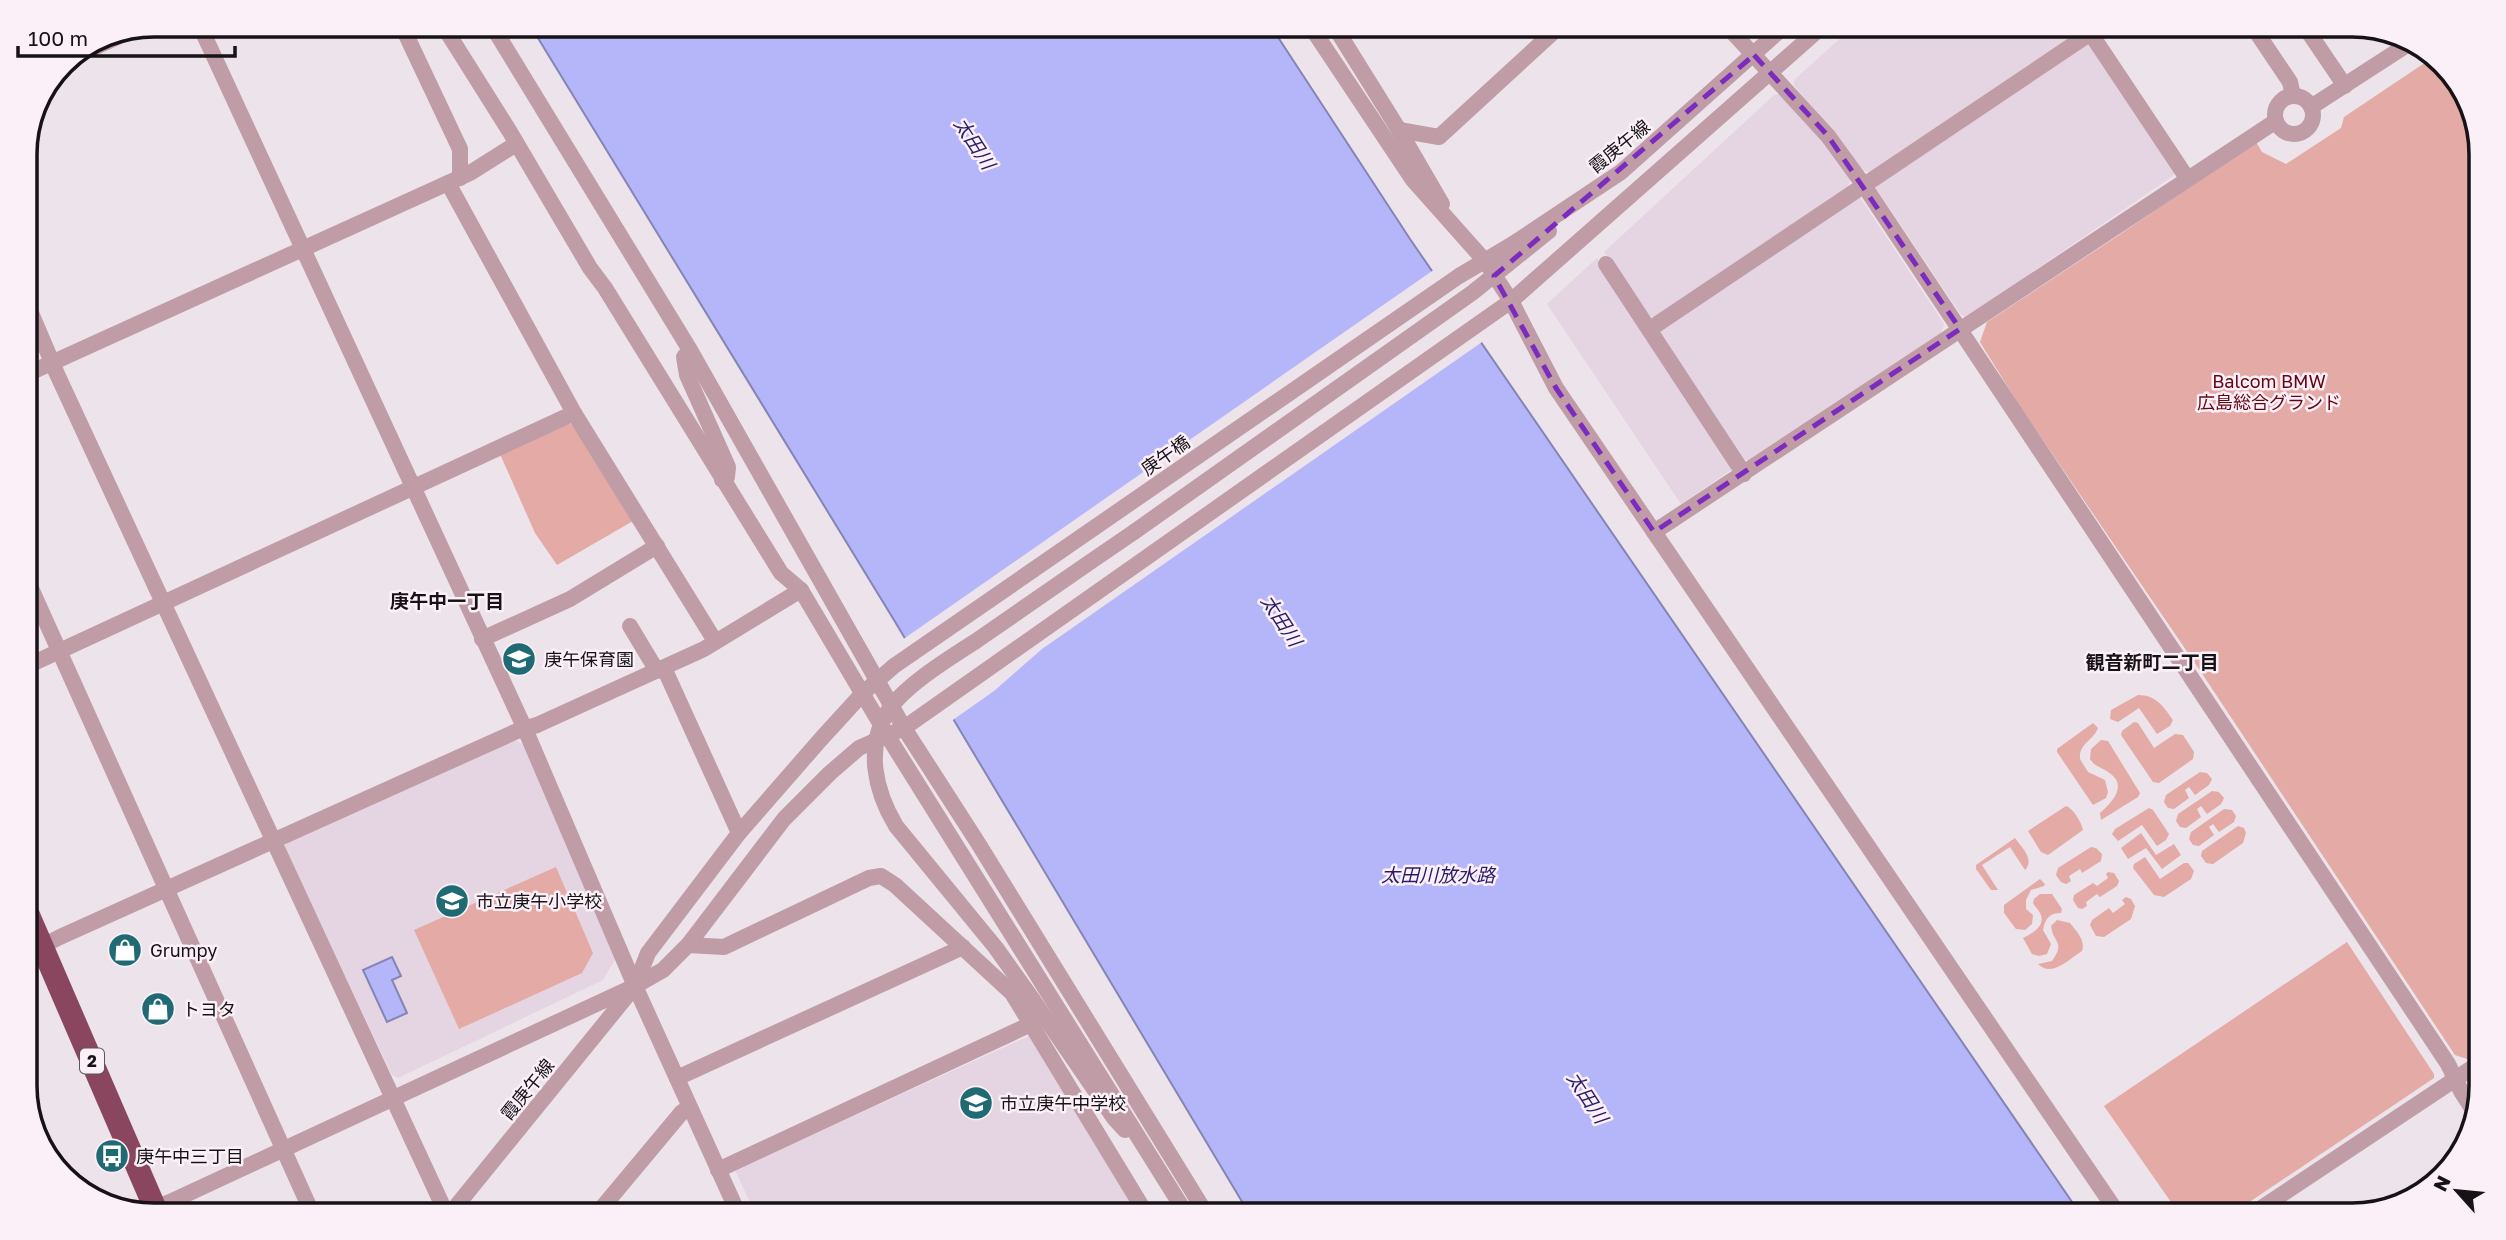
<svg xmlns="http://www.w3.org/2000/svg" width="2506" height="1240" font-family="'Golos Text','Noto Sans JP',sans-serif">
<style>
.built{fill:#e5d4e1}
.green{fill:#e3aaa6}
.water{fill:#b5b6fa;stroke:#8585b5;stroke-width:2}
.pier{fill:#ede3eb}
.lines{fill:none;stroke-linecap:round;stroke-linejoin:round}
.minor{stroke:#bf9ca6;stroke-width:16}
.highway{stroke:#89465e;stroke-width:23}
.minor-bridge{stroke:#bf9ca6;stroke-width:16}
.marked{fill:none;stroke:#7b2cbf;stroke-width:5;stroke-dasharray:14 9;stroke-linejoin:round}
.labels{text-anchor:middle;dominant-baseline:central;stroke-width:5;stroke-linejoin:round;paint-order:stroke}
.shield{fill:#fbf0f8;stroke:#5b5559;stroke-width:2}
.shield-label{font-size:16px;font-weight:bold;fill:#161215}
.street-label{font-size:18px;fill:#161215;stroke:#fbf0f8}
.park-label{font-size:18px;fill:#660511;stroke:#fbf0f8}
.poi-label{font-size:18px;fill:#161215;stroke:#fbf0f8;text-anchor:start}
.water-label{font-size:19px;font-style:italic;fill:#281b68;stroke:#fbf0f8}
.neighbourhood-label{font-size:19px;font-weight:bold;fill:#161215;stroke:#fbf0f8}
.rim{fill:none;stroke:#161215;stroke-width:3.5}
</style>
<rect width="100%" height="100%" fill="#ede3eb"/>
<!-- built -->
<g class="built">
<path d="M2077 24 2078 34 1871 172 1864 171 1794 85V80L1855 25Z"/>
<path d="M2084 42 2091 44 2175 170 2173 176 1966 317 1961 315 1876 188 1878 181Z"/>
<path d="M1780 94 1824 139 1851 177 1848 186 1654 317 1647 316 1604 252 1774 95Z"/>
<path d="M1859 196 1944 324 1941 333 1750 461 1744 459 1659 332Z"/>
<path d="M1597 258 1733 463 1731 470 1681 504 1547 304Z"/>
<path d="M513 738 523 745 618 954 603 980 398 1078 392 1075 285 848 286 842Z"/>
<path d="M1029 1036 1139 1215H756L735 1170Z"/>
</g>
<!-- green -->
<g class="green">
<path d="M2432 58 2460 81 2481 145V1050L2467 1059 2455 1055 2201 672 2019 405 1980 342 1987 322 2116 237 2246 149 2256 142 2262 152 2286 164 2341 128 2344 117Z"/>
<path d="M565 423 574 425 633 521 557 565 535 533 500 454Z"/>
<path d="M2138 695C2156 695 2163 706 2173 720L2170 726 2157 734 2139 708 2118 722 2110 719 2111 710Z"/>
<path d="M2134 722 2138 723 2154 748 2175 734 2183 735 2194 752 2193 759 2159 783 2153 782 2121 735 2122 731Z"/>
<path d="M2093 723 2098 728C2093 741 2079 743 2080 759L2088 772 2105 780 2108 792 2106 798 2093 805 2057 752V749Z"/>
<path d="M2101 740 2108 741 2140 793 2138 797 2101 820 2100 813C2112 802 2129 785 2108 772 2101 767 2095 767 2090 759L2091 749Z"/>
<path d="M2200 772 2207 773 2212 779 2209 785 2195 795 2189 787 2185 790 2189 798 2174 809 2168 808 2164 802 2166 795Z"/>
<path d="M2212 791 2219 792 2224 798 2221 804 2207 814 2201 806 2197 809 2201 817 2186 828 2180 827 2176 821 2178 814Z"/>
<path d="M2066 806C2074 809 2081 822 2083 830L2048 855 2041 852 2028 831Z"/>
<path d="M2149 808 2153 810 2169 834 2166 840 2157 846 2142 825 2118 841 2112 834 2115 829Z"/>
<path d="M2224 809 2232 810 2236 816 2234 822 2219 832 2213 824 2209 827 2214 835 2199 846 2193 845 2189 839 2191 832Z"/>
<path d="M2238 826 2244 828 2246 833 2243 843 2213 864 2206 863 2201 856 2202 851Z"/>
<path d="M2141 833 2156 855 2174 844 2181 855 2162 869 2146 848 2128 859 2121 848Z"/>
<path d="M2015 838C2022 848 2035 859 2025 870L2010 847 1982 865 1998 890H1991L1976 869V865Z"/>
<path d="M2091 847 2096 848 2102 854 2101 861 2082 873 2080 869 2069 876 2071 881 2066 884 2061 882 2056 875 2058 868Z"/>
<path d="M2145 857 2160 879 2184 863H2188L2194 871 2191 879 2164 897 2154 895 2133 868 2134 864Z"/>
<path d="M556 867 593 953 582 973 459 1029 414 930Z"/>
<path d="M2108 872 2114 873 2119 881 2117 886 2100 897 2097 894 2086 902 2087 906 2082 909 2078 908 2073 900 2074 895 2093 883 2097 886 2108 878 2106 874Z"/>
<path d="M2040 879 2045 884 2044 886 2031 890 2026 900V909L2033 915 2032 924 2025 930 2016 929 2004 913V905Z"/>
<path d="M2040 894H2052L2062 909 2061 913C2049 913 2045 919 2043 930L2051 944 2047 954 2039 956 2032 954 2023 938C2031 934 2047 926 2040 913 2038 909 2035 907 2033 903L2034 899Z"/>
<path d="M2126 897 2131 899 2135 906 2131 919 2104 937 2096 936 2090 925 2092 920 2109 908 2113 913 2125 904 2122 900Z"/>
<path d="M2057 920 2070 923C2076 931 2086 940 2082 951 2069 959 2052 978 2038 964L2052 961C2066 942 2053 943 2051 926Z"/>
<path d="M2347 942 2434 1074V1078L2230 1215H2180L2104 1106Z"/>
</g>
<!-- water -->
<g class="water">
<path d="M530 25H1270L1410 239 2081 1215H1250L894 620Z"/>
<path d="M392 957 401 976 392 980 407 1013 387 1022 363 970Z"/>
</g>
<!-- pier -->
<path class="pier" d="M1435 269 1485 340 1042 649 994 691 950 722 902 640Z"/>
<g class="lines">
<!-- minor -->
<g class="minor">
<path d="M199 24 525 729 635 986 739 1215"/>
<path d="M401 24 460 149V178"/>
<path d="M491 24 690 350 904 728 978 843 1207 1215"/>
<path d="M1309 24 1413 180 1485 261 1511 301 1556 388 2119 1215"/>
<path d="M1333 24 1399 130 1442 204"/>
<path d="M1725 24 1828 136 1863 184 2448 1064 2462 1093 2475 1113"/>
<path d="M2082 24 2091 34 2187 178"/>
<path d="M2251 24 2290 82 2293 96"/>
<path d="M2303 24 2345 86"/>
<path d="M65 61 137 28"/>
<circle cx="2294" cy="115" r="19"/>
<path d="M2311 107 2413 41"/>
<path d="M1399 130 1439 137 1562 24"/>
<path d="M448 183 574 413 715 641"/>
<path d="M1606 264 1744 474"/>
<path d="M25 299 57 374 447 1215"/>
<path d="M1650 329 2104 24"/>
<path d="M690 350 684 357 687 375 728 467 727 477 722 480"/>
<path d="M25 375 470 173 516 144"/>
<path d="M1134 532 1472 293 1549 231"/>
<path d="M1654 532 2276 121"/>
<path d="M25 575 313 1215"/>
<path d="M801 590 887 735 1187 1215"/>
<path d="M630 626 657 671"/>
<path d="M482 639 570 599 657 546"/>
<path d="M25 667 574 413"/>
<path d="M664 668 739 833"/>
<path d="M688 945 724 947 869 878 881 876 895 885 1012 993 1147 1215"/>
<path d="M25 955 60 937 517 731 537 725 704 649 801 590 781 573 605 288 590 268 510 132 449 35"/>
<path d="M1033 1000 1114 1118 1125 1130"/>
<path d="M677 1078 963 947"/>
<path d="M718 1170 1031 1024"/>
<path d="M141 1213 170 1202 635 986 663 970 688 945 784 819 830 773 859 748 904 728 1511 301 1825 24"/>
<path d="M449 1215 635 986 648 953 739 833 821 739 863 693 894 666 1459 276 1513 244 1621 172 1787 24"/>
<path d="M596 1215 682 1112 690 1108"/>
<path d="M2251 1215 2481 1062"/>
</g>
<!-- highway -->
<path class="highway" d="M25 907 158 1215"/>
<!-- minor-bridge -->
<path class="minor-bridge" d="M1033 1000 996 948 896 826C875 791 865 748 888 711 905 685 950 658 976 641 1028 605 1081 568 1134 532"/>
</g>
<!-- marked area -->
<path class="marked" d="M1754 55 1828 136 1960 329 1654 532 1556 388 1494 276Z"/>
<!-- icons -->
<defs>
<g id="school-disc" transform="scale(1.75)"><circle r="9.5" fill="#206a74" stroke="#fbf0f8"/><path d="M0-5L7-2L0 1L-7-2ZM-4 1L0 2.5L4 1V4Q0 6-4 4Z" fill="#fff"/></g>
<g id="shop-disc" transform="scale(1.75)"><circle r="9.5" fill="#206a74" stroke="#fbf0f8"/><path d="M-5-2.5h2.3a2.7 3.5 0 0 1 5.4 0H5L5.5 6h-11ZM-1.5-2.5h3a1.5 2.3 0 0 0-3 0Z" fill="#fff"/></g>
<g id="bus-disc" transform="scale(1.75)"><circle r="9.5" fill="#206a74" stroke="#fbf0f8"/><path d="M-5-6H5V4H4V6H2V4H-2V6H-4V4H-5ZM-3.5-4V0h7V-4ZM-3.5 1.2v1.5H-2V1.2ZM2 1.2v1.5H3.5V1.2Z" fill="#fff"/></g>
</defs>
<g fill-rule="evenodd">
<use href="#school-disc" x="519" y="659"/>
<use href="#school-disc" x="452" y="901"/>
<use href="#shop-disc" x="125" y="950"/>
<use href="#shop-disc" x="158" y="1009"/>
<use href="#school-disc" x="976" y="1103"/>
<use href="#bus-disc" x="112" y="1156"/>
</g>
<g class="labels">
<!-- shield labels -->
<rect class="shield" x="80" y="1048.5" width="24" height="25" rx="5"/>
<g class="shield-label">
<text x="92" y="1061">2</text>
</g>
<!-- street labels -->
<g class="street-label">
<text transform="translate(1619 146) rotate(-39)">霞庚午線</text>
<text transform="translate(1165 455) rotate(-35)">庚午橋</text>
<text transform="translate(527 1089) rotate(-51)">霞庚午線</text>
</g>
<!-- park labels -->
<g class="park-label">
<text x="2269" y="381">Balcom BMW<tspan x="2269" dy="21">広島総合グランド</tspan></text>
</g>
<!-- poi labels -->
<g class="poi-label">
<text x="544" y="659">庚午保育園</text>
<text x="476" y="901">市立庚午小学校</text>
<text x="150" y="950">Grumpy</text>
<text x="182" y="1009">トヨタ</text>
<text x="1000" y="1103">市立庚午中学校</text>
<text x="136" y="1156">庚午中三丁目</text>
</g>
<!-- water labels -->
<g class="water-label">
<text transform="translate(975 143) rotate(57)">太田川</text>
<text transform="translate(1282 620) rotate(57)">太田川</text>
<text x="1438" y="874">太田川放水路</text>
<text transform="translate(1588 1097) rotate(57)">太田川</text>
</g>
<!-- neighbourhood labels -->
<g class="neighbourhood-label">
<text x="447" y="600">庚午中一丁目</text>
<text x="2152" y="661">観音新町二丁目</text>
</g>
</g>
<!-- crop -->
<path d="M0 0H2506V1240H0ZM154 37H2352A117 117 0 0 1 2469 154V1086A117 117 0 0 1 2352 1203H154A117 117 0 0 1 37 1086V154A117 117 0 0 1 154 37Z" fill="#fbf0f8" fill-rule="evenodd"/>
<path class="rim" d="M154 37H2352A117 117 0 0 1 2469 154V1086A117 117 0 0 1 2352 1203H154A117 117 0 0 1 37 1086V154A117 117 0 0 1 154 37Z"/>
<!-- north arrow -->
<g transform="translate(2457 1191) rotate(297)" stroke="#fbf0f8" stroke-width="5" paint-order="stroke">
<path d="M0-5L12 26L0 18L-12 26Z" fill="#161215"/>
<text y="-10" font-size="19" font-weight="bold" text-anchor="middle" fill="#161215">N</text>
</g>
<!-- scale -->
<path d="M18 46v10h217v-10" fill="none" stroke="#161215" stroke-width="3.5"/>
<text x="28" y="46" font-size="21" fill="#161215" stroke="#fbf0f8" stroke-width="5" paint-order="stroke">100 m</text>
</svg>
